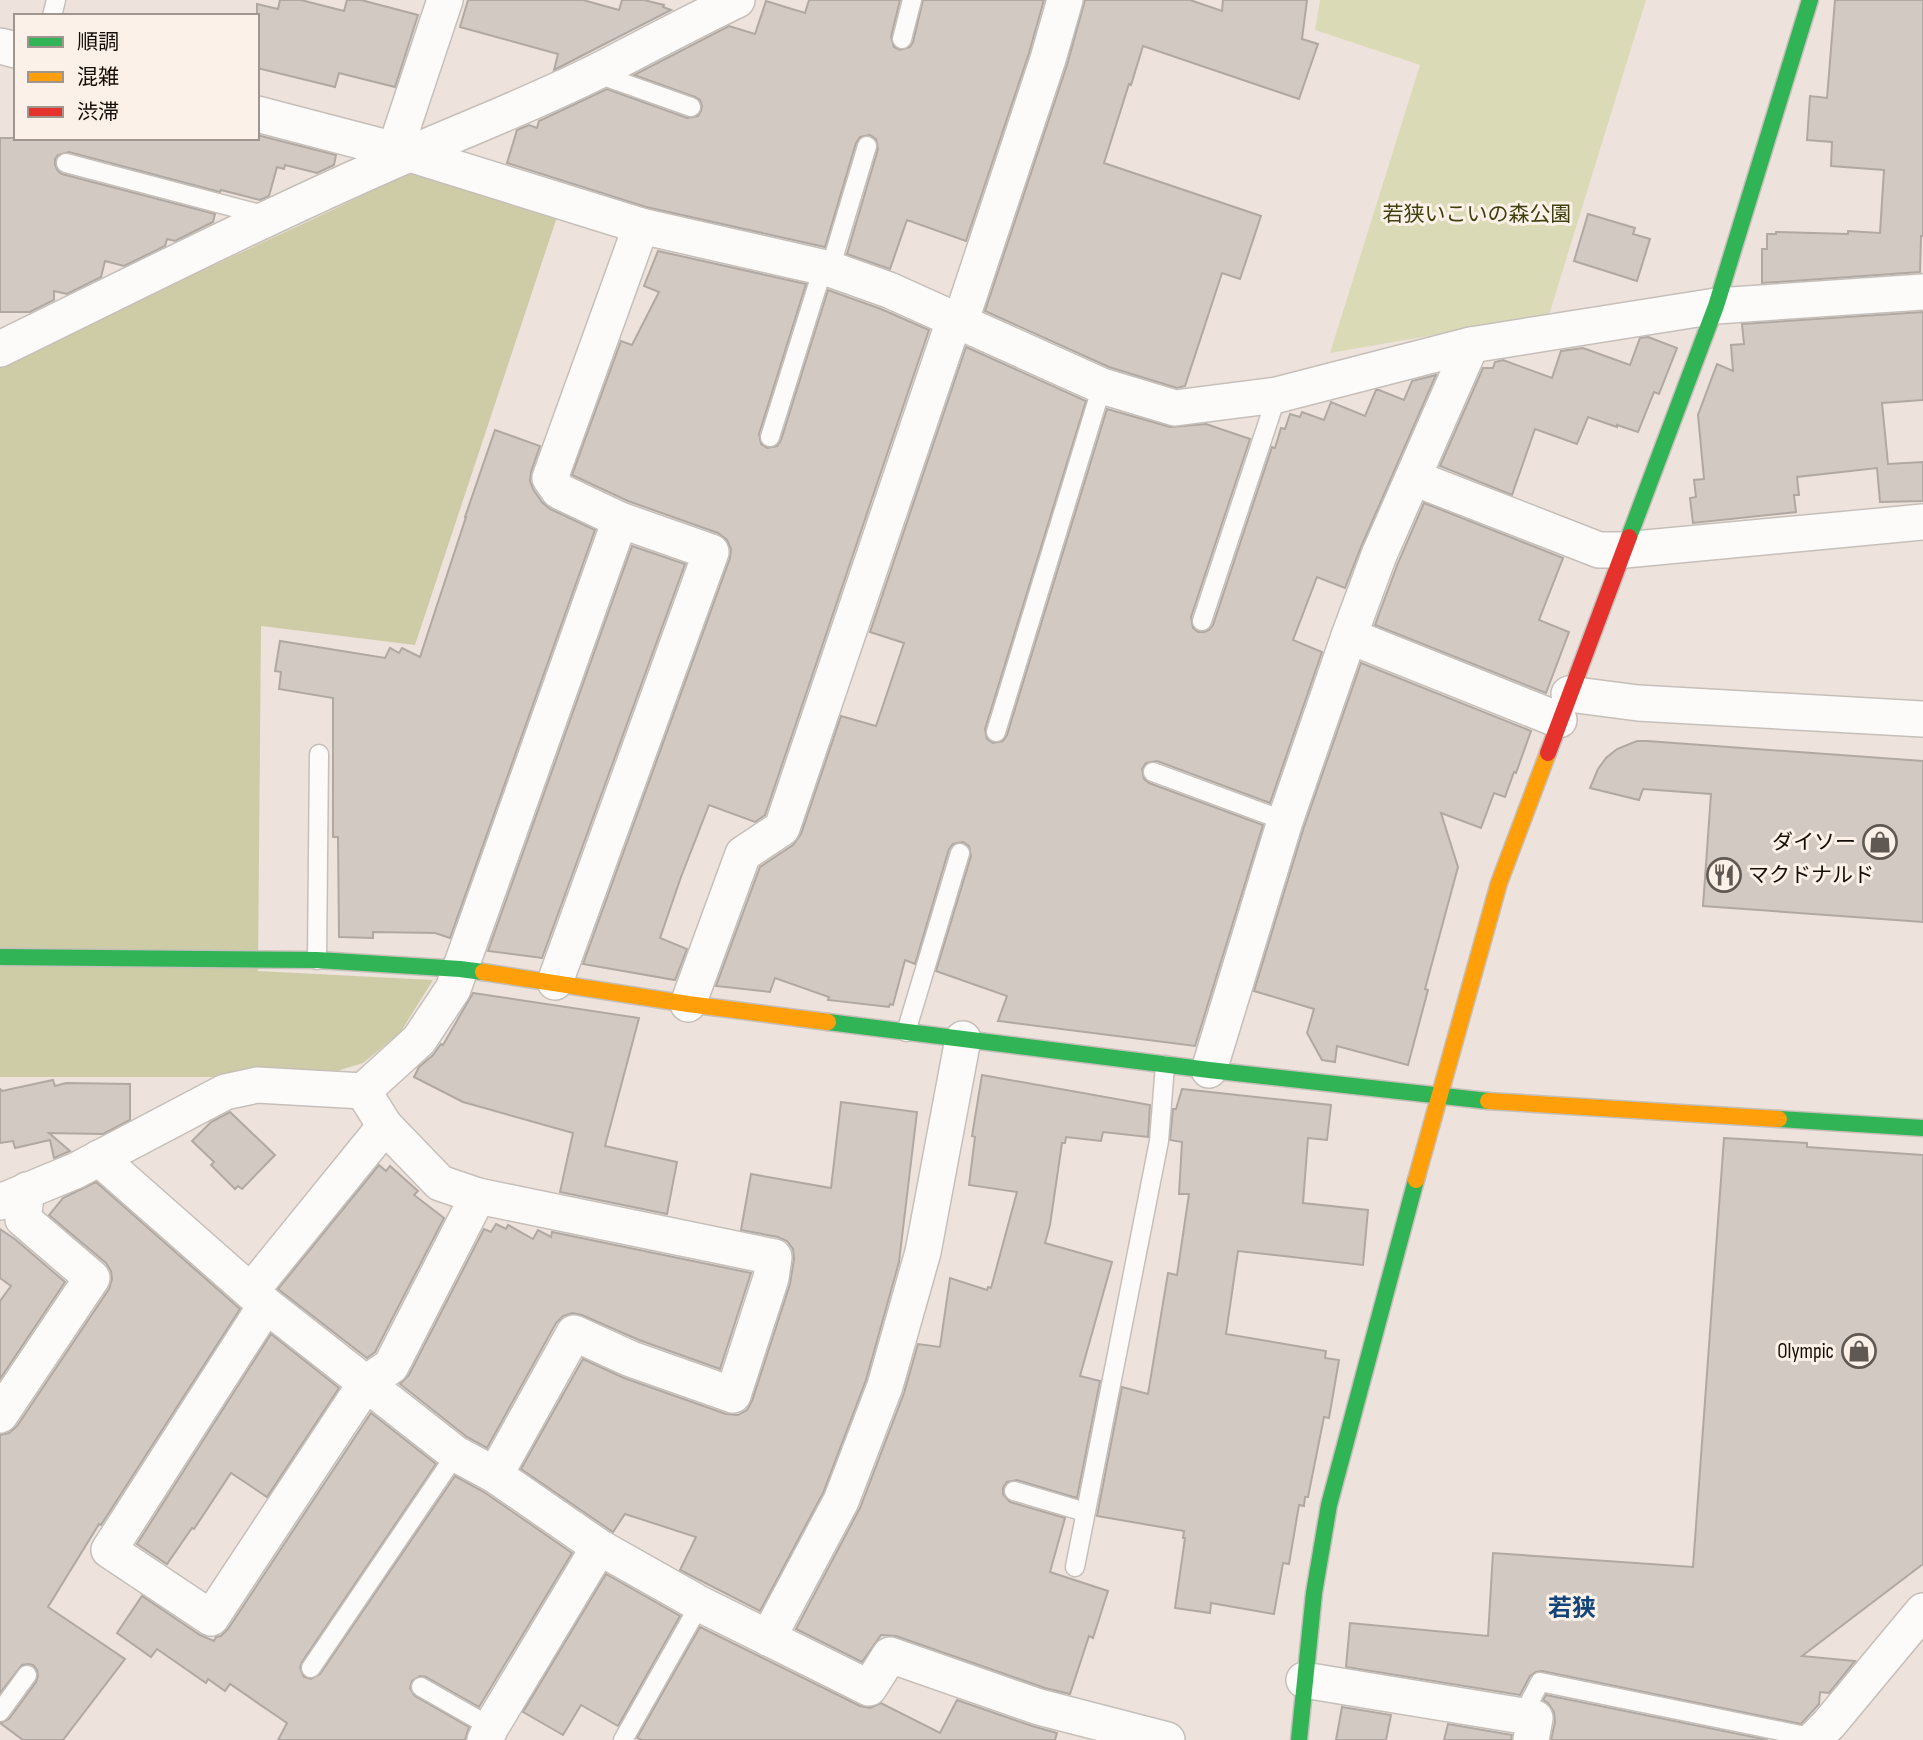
<svg xmlns="http://www.w3.org/2000/svg" width="1923" height="1740" font-family="'Sofia Sans Condensed','Noto Sans JP',sans-serif">
<style>
.green{fill:#dbdab7}
.forest{fill:#cdcca6}
.building{fill:#d2c9c3;stroke:#b0a8a2;stroke-width:2}
.lines{fill:none;stroke-linecap:round;stroke-linejoin:round}
.lane-casing{stroke:#c6bfb9;stroke-width:21}
.street-casing{stroke:#c6bfb9;stroke-width:38}
.fast-casing{stroke:#c6bfb9;stroke-width:19}
.slow-casing{stroke:#c6bfb9;stroke-width:19}
.jam-casing{stroke:#c6bfb9;stroke-width:19}
.lane{stroke:#fcfbfa;stroke-width:18}
.street{stroke:#fcfbfa;stroke-width:35}
.fast{stroke:#30b455;stroke-width:16}
.slow{stroke:#ff9f0a;stroke-width:16}
.jam{stroke:#e5322d;stroke-width:16}
.labels{text-anchor:middle;dominant-baseline:central;stroke-width:6;stroke-linejoin:round;paint-order:stroke}
.park-label{font-size:21px;fill:#3e410f;stroke:#fcf1e8}
.poi-label{font-size:21px;fill:#140e09;stroke:#fcf1e8;text-anchor:end}
.quarter-label{font-size:24px;font-weight:bold;fill:#144578;stroke:#fcf1e8}
</style>
<rect width="100%" height="100%" fill="#ede3dc"/>
<!-- green -->
<path class="green" d="M1320 0H1646L1549 315 1330 353 1420 65 1315 30Z"/>
<!-- forest -->
<path class="forest" d="M411 171 557 217 415 645 261 626 258 971 433 980 400 1033 363 1063 327 1074 279 1077H0V368C48 348 93 321 140 299 230 257 322 217 411 171Z"/>
<!-- building -->
<g class="building">
<path d="M280 0H301L344 11 347 0H361L418 15 395 87 339 73 335 87 257 68V4L278 9Z"/>
<path d="M468 0H583L619 10 622 0H644L664 5 663 7 671 10 554 70 558 54 460 27Z"/>
<path d="M809 0H900L891 37 894 47 900 50 910 47 913 42 923 0H1044L1029 53 966 241 907 220 890 269 847 254 878 149 876 139 870 135 860 137 856 143 825 247 646 207 507 163 517 130 529 125 537 128 539 121 607 89 687 118 698 116 701 111 702 106 700 100 695 97 634 75 729 26 755 34 766 1 805 13Z"/>
<path d="M1085 0H1190L1222 11 1223 0H1307L1302 39 1318 44 1299 99 1143 46 1131 85 1129 84 1104 163 1261 216 1240 279 1222 273 1185 386 1177 388 1109 367 985 311 1067 65Z"/>
<path d="M1835 0H1923V236H1921L1920 272 1762 283V249H1767V234H1776V232L1848 234V231L1880 233 1884 170 1831 166 1832 142 1807 140 1810 96 1827 98Z"/>
<path d="M257 135 336 155 334 165 317 173 285 165 284 169 277 167 269 196 260 200 221 190 220 192 69 152 58 155 55 159V165L58 171 62 174 215 214 213 222 175 241 167 239 165 246 124 266 105 261 101 277 67 294 54 291V300L30 312H0V138H257Z"/>
<path d="M1588 214 1635 228 1633 234 1650 239 1637 281 1574 261Z"/>
<path d="M658 251 806 284 759 434 761 444 767 448 777 446 781 440 828 290 881 309 929 330 765 815 755 822 709 805 681 877 660 938 687 949 675 980 583 964 730 558 731 549 727 540 718 533 628 501 572 475 621 341 632 345 659 292 644 286Z"/>
<path d="M1923 312V400L1882 403 1888 464 1923 462V501L1880 502 1877 468 1797 477 1799 495H1794L1796 512 1693 523 1690 498 1696 497 1694 480 1704 479 1698 415 1717 364 1733 371 1731 345 1744 344 1742 324Z"/>
<path d="M1648 337 1677 348 1659 394 1654 392 1638 432 1617 425V427L1588 417 1577 444 1535 429 1512 495 1440 466 1483 368H1493L1495 362 1503 360 1552 378 1561 351 1583 348 1630 365 1640 338Z"/>
<path d="M966 347 1086 401 985 729 987 739 993 743 1003 741 1007 735 1107 409 1170 427 1206 424 1250 439 1191 617 1193 628 1198 632H1204L1209 630 1213 625 1272 447 1275 448 1281 428 1285 429 1290 414 1300 417 1302 412 1324 420 1331 402 1365 416 1376 390H1379L1404 400 1412 381 1436 375 1361 547 1345 588 1317 577 1293 640 1322 652 1270 803 1157 761 1146 763 1142 769 1144 779 1149 783 1263 825 1195 1046 999 1021H998L1007 996 936 971 971 856 969 846 963 842 953 844 949 849 915 964 905 960 893 1005 890 1004 889 1007 828 1000 829 997 775 978 770 992 716 986 760 867 793 845 801 834 841 716 876 726 904 643 870 632Z"/>
<path d="M495 430 540 446 531 472 530 481 533 489 542 502 550 509 595 530 450 938 435 933 373 932V938L339 937 338 837H333V698L279 689 281 672 275 671 280 641 385 658 390 648 399 653 402 648 420 657 466 517H465Z"/>
<path d="M1424 503 1563 558 1539 620 1569 632 1546 693 1375 625 1398 563Z"/>
<path d="M632 546 685 564 542 958 488 951Z"/>
<path d="M1361 663 1531 731 1516 773 1514 772 1505 797 1494 793 1481 828 1441 813 1458 867 1425 989 1428 990 1408 1065 1337 1046 1335 1062 1322 1060 1307 1033 1314 1009 1254 991 1304 827Z"/>
<path d="M1637 741H1647L1923 761V922L1703 906 1711 794 1643 789 1639 800 1590 788 1598 769 1606 758 1617 749Z"/>
<path d="M473 993 639 1018 605 1146 677 1162 667 1214 560 1192 573 1133 463 1102 414 1077 419 1067 433 1055 441 1044 443 1045Z"/>
<path d="M982 1075 1150 1105 1148 1137 1103 1132 1101 1141 1066 1137 1065 1143H1062L1050 1225 1045 1243 1112 1262 1080 1376 1100 1381 1077 1498 1017 1480 1007 1482 1003 1488V1494L1010 1502 1065 1518 1050 1572 1108 1591 1093 1638 1089 1636 1070 1694 1045 1688 896 1636 881 1635 862 1662 796 1629 860 1508 904 1393 918 1344 940 1347 950 1278 987 1290 988 1287 991 1288 1017 1192 969 1185 975 1137 972 1136Z"/>
<path d="M53 1080 55 1086 66 1083 130 1084V1120L103 1134 49 1133 70 1151 54 1158 50 1140 15 1148 13 1141 0 1143V1089L2 1091Z"/>
<path d="M1182 1089 1331 1105 1327 1140 1308 1138 1303 1203 1368 1210 1363 1265 1238 1251 1226 1334 1326 1351 1325 1358 1339 1360 1329 1418 1324 1417 1308 1497H1305L1304 1506 1299 1505 1289 1564 1283 1563 1274 1614 1211 1603 1210 1613 1175 1608 1185 1538H1183L1184 1531 1097 1516 1122 1387 1148 1394 1168 1273 1177 1275 1189 1194H1179L1182 1142 1170 1140 1173 1109H1176Z"/>
<path d="M841 1102 917 1112 899 1262 866 1380 823 1493 760 1611 680 1570 696 1537 625 1514 613 1532 521 1469 583 1359 624 1378 726 1414 738 1415 747 1410 752 1401 790 1284 794 1259 793 1249 787 1241 778 1237 741 1230 751 1174 831 1188Z"/>
<path d="M230 1112 275 1155 242 1189 238 1186 235 1189 211 1165 214 1162 192 1141 211 1122Z"/>
<path d="M1724 1138 1807 1143V1147L1923 1155V1564L1802 1656 1855 1661 1829 1693 1820 1692 1819 1704 1801 1724 1542 1671 1536 1672 1530 1676 1520 1695 1346 1667 1350 1623 1488 1636 1493 1553 1693 1567Z"/>
<path d="M379 1165 386 1171 390 1166 418 1191 414 1195 444 1218 375 1352 367 1358 278 1289Z"/>
<path d="M96 1182 240 1309 101 1525 99 1524 48 1607 125 1659 63 1740H23L0 1723 9 1719 36 1682 38 1676 37 1670 33 1665 28 1664 22 1665 0 1693V1435L9 1433 17 1426 109 1289 112 1279 111 1271 106 1263 49 1215 63 1198Z"/>
<path d="M496 1224 506 1229 508 1225 533 1239 538 1230 551 1237 552 1232 751 1273 720 1369 639 1340 582 1315 572 1313 563 1316 556 1323 487 1448 467 1437 400 1384 409 1375 484 1229 491 1232Z"/>
<path d="M0 1229 16 1240 65 1282 0 1379V1301L11 1286 0 1278Z"/>
<path d="M271 1334 339 1388 267 1497 231 1473 194 1529 192 1528 167 1564 137 1544Z"/>
<path d="M371 1413 436 1464 302 1662 300 1668 304 1677 311 1679 320 1674 455 1476 484 1492 572 1553 479 1707 426 1677 420 1676 412 1681 410 1688 415 1696 469 1727 465 1740H278L287 1723 230 1684 225 1691 208 1679 206 1683 157 1649 151 1657 117 1633 142 1596 200 1635 214 1641 216 1637 221 1636 228 1629Z"/>
<path d="M606 1574 680 1616 618 1726 581 1705 563 1735 523 1712Z"/>
<path d="M700 1627 860 1706 870 1708 881 1703 940 1733 957 1700 1032 1726 1057 1733 1055 1740H642L637 1738Z"/>
<path d="M1546 1695 1768 1740H1551L1555 1722 1554 1712 1548 1703 1543 1700Z"/>
<path d="M1342 1707 1391 1715 1386 1740H1336Z"/>
<path d="M1448 1724 1512 1735 1511 1740H1444Z"/>
</g>
<g class="lines">
<!-- lane casing -->
<g class="lane-casing">
<g id="lane">
<path d="M52 16 56 0"/>
<path d="M902 39 912 0"/>
<path d="M595 73 691 107"/>
<path d="M66 163 267 216"/>
<path d="M830 269 867 146"/>
<path d="M770 437 823 268"/>
<path d="M1202 621 1277 395"/>
<path d="M996 732 1102 386"/>
<path d="M1153 772 1285 821"/>
<path d="M317 960 319 754"/>
<path d="M906 1032 960 853"/>
<path d="M1014 1491 1085 1512"/>
<path d="M1075 1567 1159 1141 1165 1065"/>
<path d="M311 1668 456 1454"/>
<path d="M421 1687 491 1727"/>
<path d="M0 1712 27 1675"/>
<path d="M1523 1715 1540 1682 1815 1738"/>
<path d="M623 1740 700 1604"/>
</g>
</g>
<!-- street casing -->
<g class="street-casing">
<g id="street">
<path d="M0 46 16 50"/>
<path d="M257 114 410 154 641 226 830 269 889 290 1102 386 1175 408 1277 395 1471 345 1716 306 1923 292"/>
<path d="M395 150 445 0"/>
<path d="M0 349C127 287 253 223 382 166 453 134 526 107 596 72 643 48 689 23 737 0"/>
<path d="M1414 478 1599 550H1625L1923 522"/>
<path d="M1349 636 1559 720"/>
<path d="M1569 694 1638 703 1923 719"/>
<path d="M555 982 711 552 620 520 559 491 550 478 641 226"/>
<path d="M688 1004 743 854 782 828 948 338 966 305 1048 59 1065 0"/>
<path d="M1209 1070 1285 821 1349 636 1379 555 1471 345"/>
<path d="M363 1091 385 1126 440 1183 478 1196 774 1257 771 1278 733 1395 631 1359 574 1333 495 1475"/>
<path d="M99 1158 266 1305 456 1454 495 1475 599 1547 700 1604 869 1688 890 1655 1039 1707 1167 1740"/>
<path d="M0 1202 75 1171 225 1092 257 1085 363 1091 419 1040 453 989 620 520"/>
<path d="M251 1291 385 1126"/>
<path d="M266 1305 109 1550 211 1618 366 1383 391 1366 478 1196"/>
<path d="M0 1415 92 1278 23 1219 27 1190"/>
<path d="M768 1638 841 1501 885 1386 923 1252 963 1039"/>
<path d="M1304 1680 1535 1718 1531 1740"/>
<path d="M485 1740 491 1727 599 1547"/>
<path d="M1813 1740 1829 1724 1923 1611"/>
</g>
</g>
<!-- fast casing -->
<g class="fast-casing">
<g id="fast">
<path d="M1629 537 1716 306 1810 0"/>
<path d="M0 957 317 960 460 969 483 972"/>
<path d="M828 1022 1209 1070 1488 1101"/>
<path d="M1779 1119 1923 1128"/>
<path d="M1299 1740 1314 1593 1329 1505 1416 1180"/>
</g>
</g>
<!-- slow casing -->
<g class="slow-casing">
<g id="slow">
<path d="M483 972 688 1004 828 1022"/>
<path d="M1488 1101 1779 1119"/>
<path d="M1416 1180 1499 883 1548 753"/>
</g>
</g>
<!-- jam casing -->
<g class="jam-casing">
<path id="jam" d="M1548 753 1629 537"/>
</g>
<!-- lane -->
<use href="#lane" class="lane"/>
<!-- street -->
<use href="#street" class="street"/>
<!-- fast -->
<use href="#fast" class="fast"/>
<!-- slow -->
<use href="#slow" class="slow"/>
<!-- jam -->
<use href="#jam" class="jam"/>
</g>
<!-- icons -->
<defs>
<g id="shop-ring" transform="scale(1.75)"><circle r="9.5" fill="#fcf1e8" stroke="#605953" stroke-width="1.5"/><path d="M-5-2.5h2.3a2.7 3.5 0 0 1 5.4 0H5L5.5 6h-11ZM-1.5-2.5h3a1.5 2.3 0 0 0-3 0Z" fill="#605953"/></g>
<g id="restaurant-ring" transform="scale(1.75)"><circle r="9.5" fill="#fcf1e8" stroke="#605953" stroke-width="1.5"/><path d="M-5-6h1v4h1v-4h1v4h1v-4h1v5L-1.5 .5V6h-2V.5L-5-1ZM5-6V6H3V1.5H1.5Q1.5-4 5-6Z" fill="#605953"/></g>
</defs>
<g fill-rule="evenodd">
<use href="#shop-ring" x="1880" y="842"/>
<use href="#restaurant-ring" x="1724" y="875"/>
<use href="#shop-ring" x="1859" y="1351"/>
</g>
<g class="labels">
<!-- park labels -->
<g class="park-label">
<text x="1477" y="214">若狭いこいの森公園</text>
</g>
<!-- poi labels -->
<g class="poi-label">
<text x="1856" y="842">ダイソー</text>
<text x="1748" y="875" text-anchor="start">マクドナルド</text>
<text x="1834" y="1351">Olympic</text>
</g>
<!-- quarter labels -->
<g class="quarter-label">
<text x="1572" y="1608">若狭</text>
</g>
</g>
<!-- legend -->
<rect x="14" y="14" width="245" height="126" fill="#fcf1e8" stroke="#9f968f" stroke-width="2"/>
<rect x="28" y="37" width="35" height="10" fill="#30b455" stroke="#9f968f" stroke-width="2"/>
<text x="77" y="49" font-size="21" fill="#140e09">順調</text>
<rect x="28" y="72" width="35" height="10" fill="#ff9f0a" stroke="#9f968f" stroke-width="2"/>
<text x="77" y="84" font-size="21" fill="#140e09">混雑</text>
<rect x="28" y="107" width="35" height="10" fill="#e5322d" stroke="#9f968f" stroke-width="2"/>
<text x="77" y="119" font-size="21" fill="#140e09">渋滞</text>
</svg>
